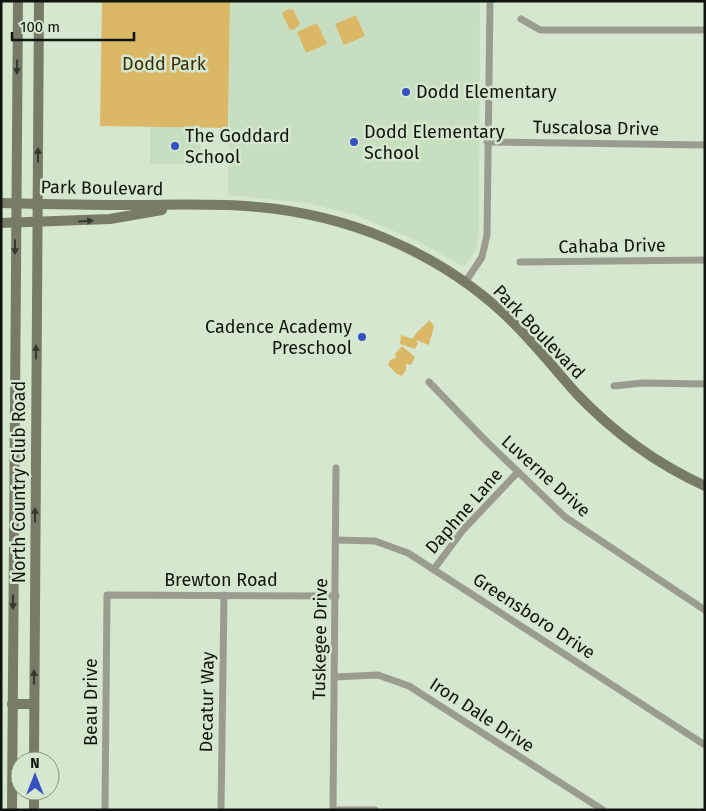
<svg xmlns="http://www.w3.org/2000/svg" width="706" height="811" font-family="'Fira Sans',sans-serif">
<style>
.built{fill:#c7dfc0}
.green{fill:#dbb866}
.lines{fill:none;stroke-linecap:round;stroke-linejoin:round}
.minor{stroke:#9b9c90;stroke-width:7}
.secondary{stroke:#797b69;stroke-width:10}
.oneway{fill:#34392d}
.poi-dot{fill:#3751c3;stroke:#d5e8cf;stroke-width:2}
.labels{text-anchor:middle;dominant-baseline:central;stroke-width:5;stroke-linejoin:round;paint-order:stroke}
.park-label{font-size:18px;fill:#3b2c03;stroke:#d5e8cf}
.poi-label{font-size:18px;fill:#0f150d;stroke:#d5e8cf;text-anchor:start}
.street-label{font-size:18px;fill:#0f150d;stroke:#d5e8cf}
</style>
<rect width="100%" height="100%" fill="#d5e8cf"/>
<!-- built -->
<g class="built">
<path d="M230 1H480L479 232 475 252 464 267 413 239 355 215 307 203 228 195Z"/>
<path d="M150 127H202L200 164H150Z"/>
</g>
<!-- green -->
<g class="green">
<path d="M102 1H230L228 128 100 126Z"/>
<path d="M293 9 300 24 295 29 290 30 282 14 286 10Z"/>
<path d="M356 15 365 36 344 45 335 24Z"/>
<path d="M317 23 327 44 306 53 297 32Z"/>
<path d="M429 320 434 326 429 345 416 340 418 343 415 349 400 344 401 335 413 339C417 329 424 328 429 320Z"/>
<path d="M402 346 415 357 411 365 406 364V370L402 376 397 374 388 365 390 360 396 358 395 354Z"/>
</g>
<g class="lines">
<!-- minor -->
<g class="minor">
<path d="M521 19 540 30H705"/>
<path d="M487 142 705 145"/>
<path d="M520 262 705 260"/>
<path d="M466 281 482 257 487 235 490 1"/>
<path d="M429 382 486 441 565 517 705 610"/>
<path d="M614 386 642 383 705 384"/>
<path d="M337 540 375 541 408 553 705 745"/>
<path d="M434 569 463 530 517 473"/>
<path d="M335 677 378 675 409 686 603 810"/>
<path d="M105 810 107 595 336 596"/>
<path d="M221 810 224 595"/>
<path d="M333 810 336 468"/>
<path d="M333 810H375"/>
</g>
<!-- secondary -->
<g class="secondary">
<path d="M1 203C44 204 87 205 129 205 172 205 215 203 258 207 347 215 433 250 500 310 528 335 551 365 576 393 612 431 657 464 705 486"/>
<path d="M1 223 110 219 162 210"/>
<path d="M12 704H34"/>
<path d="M34 761 39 1"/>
<path d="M12 810 18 1"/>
<path d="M34 810V791"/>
</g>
</g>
<!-- one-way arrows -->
<defs><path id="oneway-solid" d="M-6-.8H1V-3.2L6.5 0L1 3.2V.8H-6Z" transform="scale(1.25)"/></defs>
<g class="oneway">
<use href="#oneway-solid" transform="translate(17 67) rotate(91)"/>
<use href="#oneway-solid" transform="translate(38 155) rotate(-90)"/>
<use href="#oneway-solid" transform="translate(86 221) rotate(-3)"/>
<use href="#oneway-solid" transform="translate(15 247) rotate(90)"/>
<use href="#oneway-solid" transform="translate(36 352) rotate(-90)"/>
<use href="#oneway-solid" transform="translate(35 515) rotate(-90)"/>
<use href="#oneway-solid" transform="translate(13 602) rotate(90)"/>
<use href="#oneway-solid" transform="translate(34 677) rotate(-90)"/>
</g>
<!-- markers -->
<g class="poi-dot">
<circle cx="406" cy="92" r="5"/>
<circle cx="354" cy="142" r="5"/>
<circle cx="175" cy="146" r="5"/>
<circle cx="362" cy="337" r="5"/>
</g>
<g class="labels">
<!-- park labels -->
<g class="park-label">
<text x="164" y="64">Dodd Park</text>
</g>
<!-- poi labels -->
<g class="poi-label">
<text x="416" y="92">Dodd Elementary</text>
<text x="364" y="132">Dodd Elementary<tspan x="364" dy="21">School</tspan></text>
<text x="185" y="136">The Goddard<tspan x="185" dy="21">School</tspan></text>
<text x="352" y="327" text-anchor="end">Cadence Academy<tspan x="352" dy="21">Preschool</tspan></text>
</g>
<!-- street labels -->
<g class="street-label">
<text transform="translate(596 128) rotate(1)">Tuscalosa Drive</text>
<text transform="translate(102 188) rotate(1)">Park Boulevard</text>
<text transform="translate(612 246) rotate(-1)">Cahaba Drive</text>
<text transform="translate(539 332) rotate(46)">Park Boulevard</text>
<text transform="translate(546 476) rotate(42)">Luverne Drive</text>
<text transform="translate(19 482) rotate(-90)">North Country Club Road</text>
<text transform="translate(464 511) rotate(-49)">Daphne Lane</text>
<text x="221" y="580">Brewton Road</text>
<text transform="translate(534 616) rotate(33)">Greensboro Drive</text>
<text transform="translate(320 639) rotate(-89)">Tuskegee Drive</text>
<text transform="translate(91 702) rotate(-90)">Beau Drive</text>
<text transform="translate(207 702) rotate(-89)">Decatur Way</text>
<text transform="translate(482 715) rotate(33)">Iron Dale Drive</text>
</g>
</g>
<!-- border -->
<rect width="706" height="811" fill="none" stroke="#0f150d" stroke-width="5"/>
<!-- north arrow -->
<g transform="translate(35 776)"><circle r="24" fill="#d5e8cf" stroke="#869481"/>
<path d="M0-4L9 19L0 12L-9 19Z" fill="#3751c3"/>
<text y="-8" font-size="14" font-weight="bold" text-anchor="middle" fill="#0f150d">N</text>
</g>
<!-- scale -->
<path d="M12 32v8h122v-8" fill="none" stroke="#0f150d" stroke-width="2.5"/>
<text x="20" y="32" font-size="15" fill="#0f150d" stroke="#d5e8cf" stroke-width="4" paint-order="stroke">100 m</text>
</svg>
